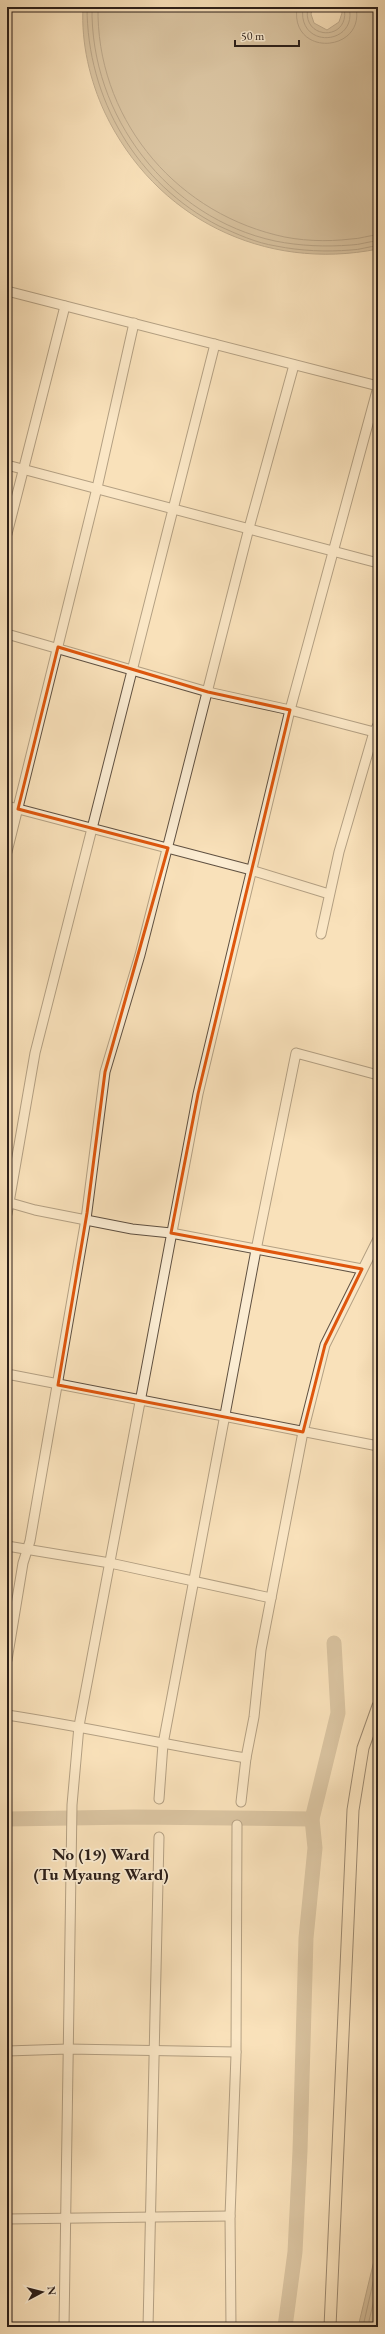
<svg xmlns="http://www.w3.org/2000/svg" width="385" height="2334" font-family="'EB Garamond',serif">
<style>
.water{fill:#b39f83;stroke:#7d6c59}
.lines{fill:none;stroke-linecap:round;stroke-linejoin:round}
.shore{stroke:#705f4e;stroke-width:1}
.river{stroke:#b39f83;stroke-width:15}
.minor-casing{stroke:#5f5041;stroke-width:11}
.major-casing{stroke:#2c1f19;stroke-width:13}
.minor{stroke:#fbecd2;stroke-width:9}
.major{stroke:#f9e1ba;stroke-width:11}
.marked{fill:none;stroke:#df560d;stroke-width:3;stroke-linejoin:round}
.labels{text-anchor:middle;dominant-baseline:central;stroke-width:3.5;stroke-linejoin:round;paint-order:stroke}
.quarter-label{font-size:17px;font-weight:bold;fill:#2c1f19;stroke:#fbecd2}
</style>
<rect width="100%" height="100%" fill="#f9e1ba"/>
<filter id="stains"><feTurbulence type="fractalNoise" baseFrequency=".005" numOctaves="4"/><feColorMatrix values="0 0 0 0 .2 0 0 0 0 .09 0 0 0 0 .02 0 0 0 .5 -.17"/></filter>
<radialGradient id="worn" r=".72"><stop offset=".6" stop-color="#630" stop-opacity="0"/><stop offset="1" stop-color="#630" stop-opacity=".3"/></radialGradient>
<!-- water -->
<g class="water">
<path d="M83 7H313L311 14 314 23 327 30 339 22 342 13 340 7H378V249C264 272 155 218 105 113 90 81 81 43 83 7Z"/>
<path d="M378 2244V2327H361L359 2323Z"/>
</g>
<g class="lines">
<!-- shore -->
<g class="shore">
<path d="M87 7C87 99 137 184 219 226 237 234 256 243 276 246 301 251 326 252 351 250 360 250 369 246 378 246"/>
<path d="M92 7C90 116 168 218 275 241 300 246 326 247 351 245 360 245 369 241 378 241"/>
<path d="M98 7C96 115 171 209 276 235 299 241 327 242 351 239 360 239 369 235 378 235"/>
<path d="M297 7C289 58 366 53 356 7"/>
<path d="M303 7C296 50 359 46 349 7"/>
<path d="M308 7C300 41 352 42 344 7"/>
<path d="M364 2327V2322L378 2261"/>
<path d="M370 2327 369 2321 378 2283"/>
</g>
<!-- river -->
<g class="river">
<path d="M7 1819 134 1817 312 1819"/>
<path d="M285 2327 295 2252 300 2151 306 1938 315 1848 312 1819 338 1713 334 1643"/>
</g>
<!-- minor casing -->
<g class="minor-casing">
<g id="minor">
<path d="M7 291 378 386"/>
<path d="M7 465 378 563"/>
<path d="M7 534 65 306"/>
<path d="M7 634 208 692 290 710 378 733"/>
<path d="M7 806 251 870 329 894"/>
<path d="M7 852 97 488 134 323"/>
<path d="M321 934 339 852 374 732 378 725"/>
<path d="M7 1202 35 1210 132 1229 171 1233 362 1269"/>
<path d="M7 1214 35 1053 215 344"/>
<path d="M7 1374 378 1446"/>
<path d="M7 1546 110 1563 271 1598"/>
<path d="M7 1660 23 1563 30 1541 86 1219 105 1072 140 955 249 528 294 365"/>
<path d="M7 1715C87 1727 166 1745 246 1758"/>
<path d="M159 1799 163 1744 256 1250 296 1053 378 1075"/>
<path d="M241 1802 246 1758 254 1717 261 1650 303 1432 325 1345 378 1239"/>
<path d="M7 2051 68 2049 236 2052"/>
<path d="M7 2219 230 2216"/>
<path d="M64 2327 72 1805 79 1726 198 1094 290 710 378 387"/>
<path d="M148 2327 159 1837"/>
<path d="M231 2327 230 2216 236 2055 237 1825"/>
</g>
</g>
<!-- major casing -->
<g class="major-casing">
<path id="major" d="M330 2327 353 1810 363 1748 378 1706"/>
</g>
<!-- minor -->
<use href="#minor" class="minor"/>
<!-- major -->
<use href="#major" class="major"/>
</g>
<!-- marked area -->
<path d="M0 0H385V2334H0ZM58 647 208 692 290 710 198 1094 171 1233 362 1269 325 1345 303 1432 58 1385 87 1213 105 1072 168 848 18 809Z" fill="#f9e1ba" fill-opacity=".55" fill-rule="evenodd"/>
<path class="marked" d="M58 647 208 692 290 710 198 1094 171 1233 362 1269 325 1345 303 1432 58 1385 87 1213 105 1072 168 848 18 809Z"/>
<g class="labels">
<!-- quarter labels -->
<g class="quarter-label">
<text x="101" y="1854">No (19) Ward<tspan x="101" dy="20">(Tu Myaung Ward)</tspan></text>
</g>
</g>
<!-- margin -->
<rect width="385" height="2334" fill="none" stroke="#f9e1ba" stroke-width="24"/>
<rect x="8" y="8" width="369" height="2318" fill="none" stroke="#2c1f19" stroke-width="2"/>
<rect x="12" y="12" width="361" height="2310" fill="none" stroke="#2c1f19"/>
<!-- north arrow -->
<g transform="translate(42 2292) rotate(83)" stroke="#fbecd2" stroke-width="3" paint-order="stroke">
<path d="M0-3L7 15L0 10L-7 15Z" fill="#2c1f19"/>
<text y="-6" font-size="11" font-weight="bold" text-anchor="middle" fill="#2c1f19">N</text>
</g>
<!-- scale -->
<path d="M235 40v6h64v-6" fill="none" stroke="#2c1f19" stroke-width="2"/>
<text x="241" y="40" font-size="12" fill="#2c1f19" stroke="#fbecd2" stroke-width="3" paint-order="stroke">50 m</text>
<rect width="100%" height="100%" filter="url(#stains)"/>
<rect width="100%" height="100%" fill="url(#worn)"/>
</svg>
